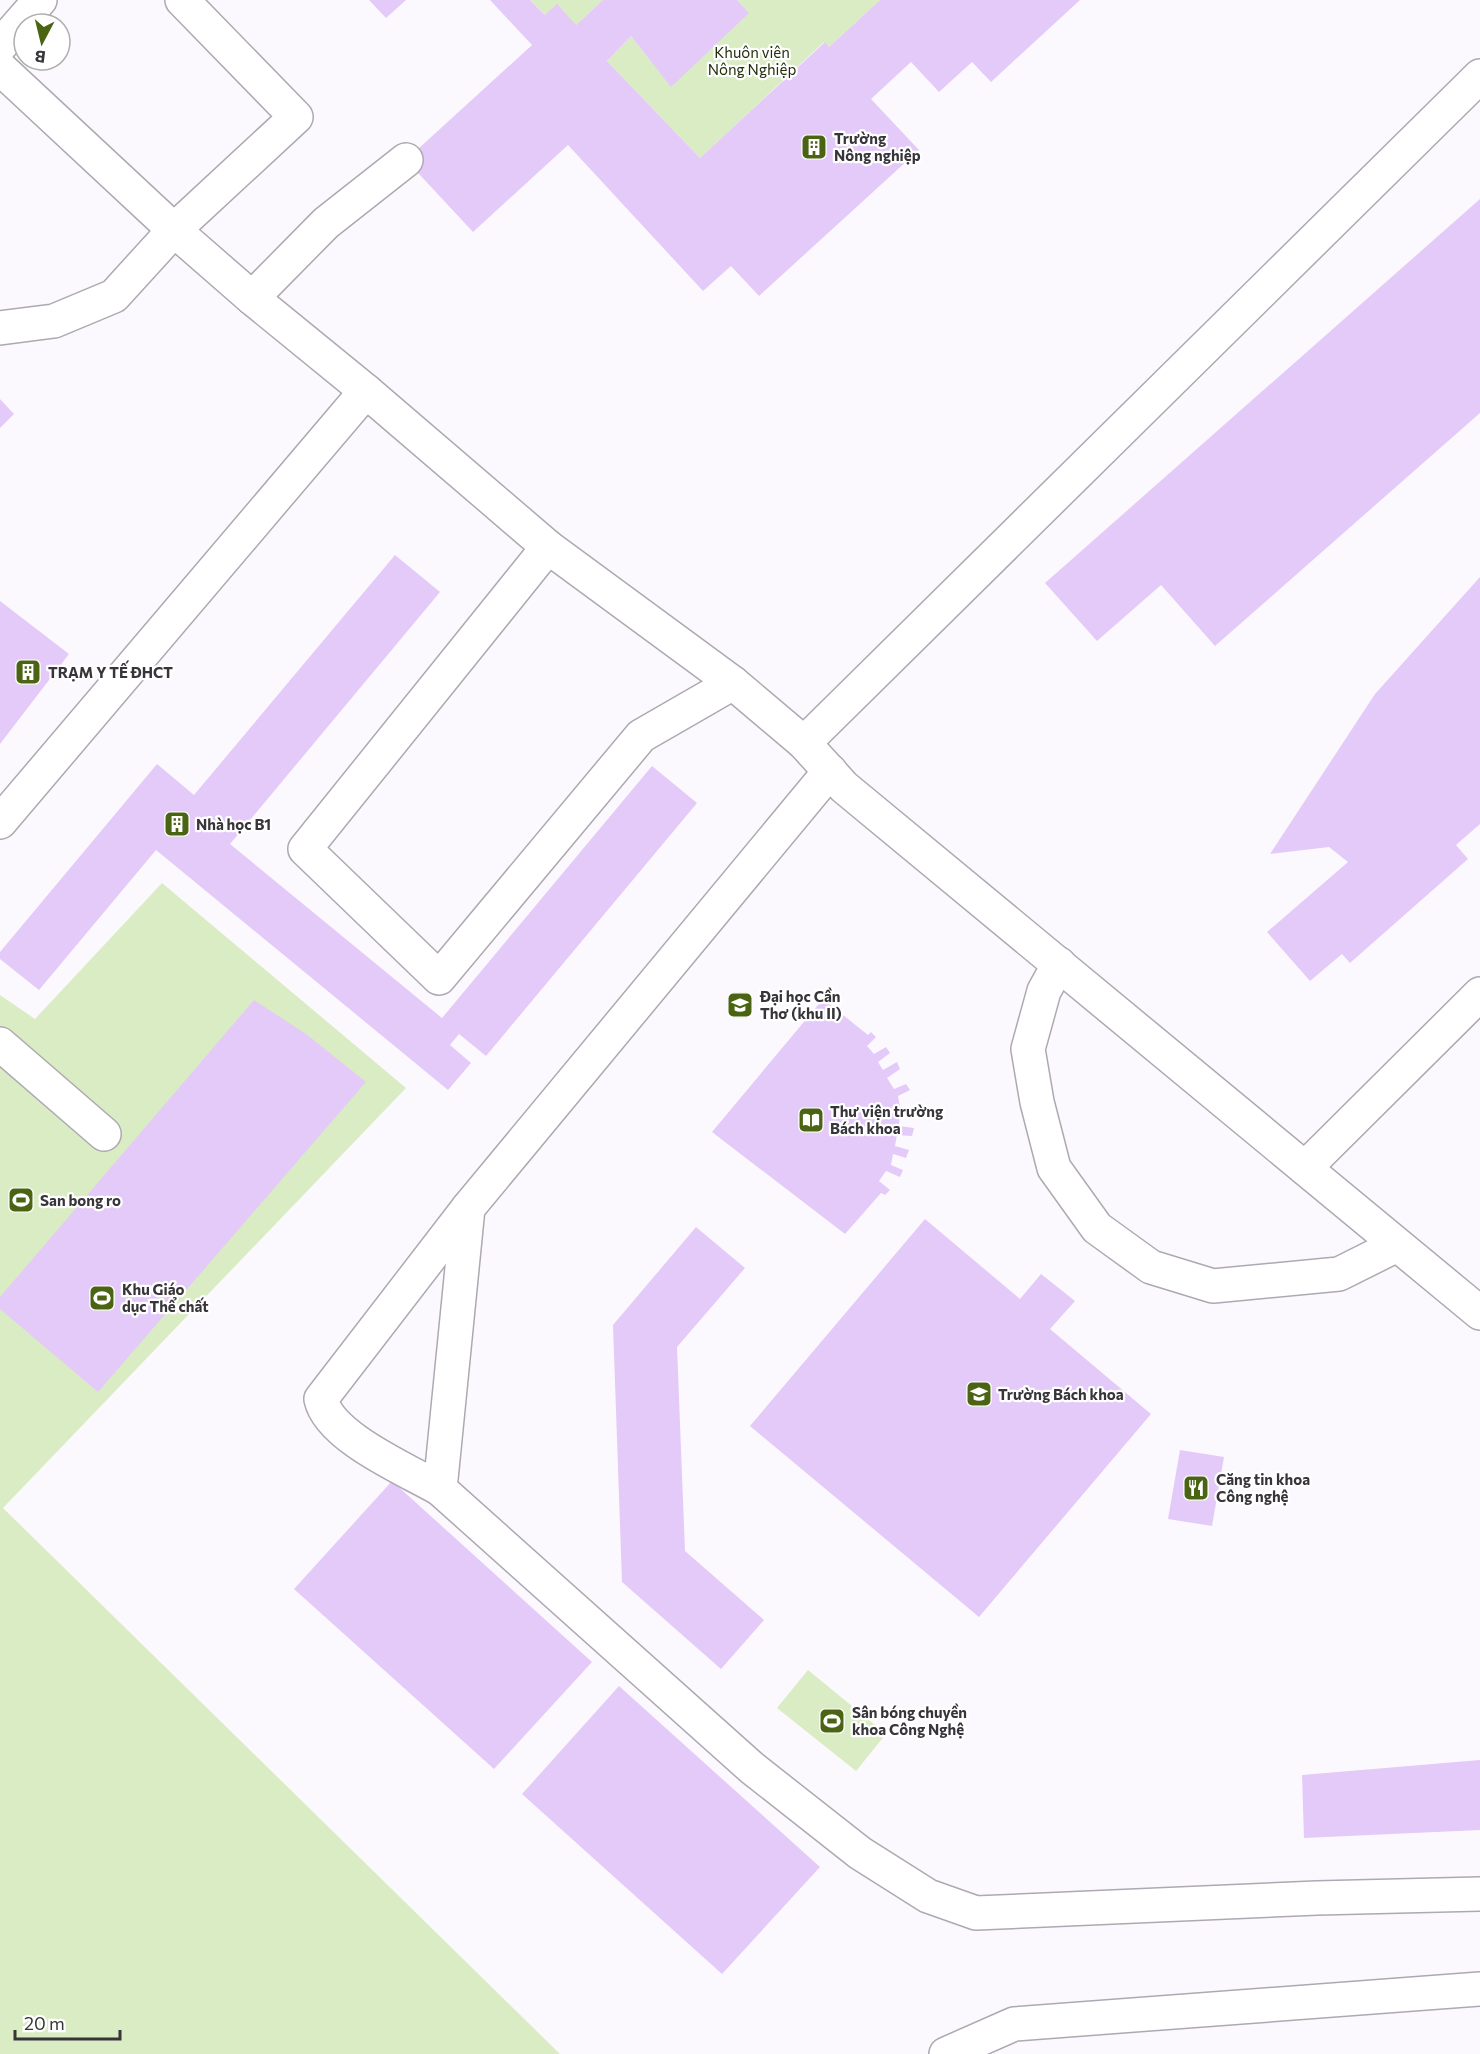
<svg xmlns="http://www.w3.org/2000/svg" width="1480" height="2054" font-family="Commissioner,sans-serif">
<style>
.green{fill:#daecc3}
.building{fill:#e4caf8}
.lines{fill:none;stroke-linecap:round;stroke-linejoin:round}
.minor-casing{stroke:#aea8b2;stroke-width:36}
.minor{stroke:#fff;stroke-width:33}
.labels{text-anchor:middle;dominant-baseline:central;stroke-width:4.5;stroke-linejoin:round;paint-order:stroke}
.park-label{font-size:15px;fill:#222f0b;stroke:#fff}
.poi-label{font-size:15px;font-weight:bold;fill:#373539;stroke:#fff;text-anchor:start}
</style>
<rect width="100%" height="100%" fill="#fcf9fe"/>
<!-- green -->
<g class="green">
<path d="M530 0H603L576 25 545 15Z"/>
<path d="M737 0H880L829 47 824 42 700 158 607 61 631 36 671 86 748 12Z"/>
<path d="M162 883 406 1088 3 1508 560 2054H0V995L35 1019Z"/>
<path d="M808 1670 886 1734 856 1771 777 1708Z"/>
</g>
<!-- building -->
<g class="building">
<path d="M369 0H406L386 18Z"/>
<path d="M490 0H530L545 15 557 4 576 25 603 0H737L749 13 671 87 631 36 607 61 700 158 825 42 829 47 880 0H1080L991 82 972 62 939 92 911 62 871 99 919 150 759 296 731 266 703 291 568 145 473 232 406 160 532 45Z"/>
<path d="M1480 199V413L1215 646 1161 585 1097 641 1045 583Z"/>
<path d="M0 399 14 414 0 428Z"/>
<path d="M395 555 440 592 230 844 442 1018 652 766 697 803 486 1056 459 1034 450 1045 471 1063 448 1090 156 850 39 990 0 959V952L157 764 194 795Z"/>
<path d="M1480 577V824L1456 845 1468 859 1350 963 1342 954 1310 981 1267 932 1348 862 1329 847 1270 854 1375 694Z"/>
<path d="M0 601 69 654 0 744Z"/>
<path d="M823 999 868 1035 871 1032 876 1037 867 1046 874 1054 886 1047 890 1053 878 1062 883 1070 897 1062 900 1069 887 1078 894 1089 906 1084 910 1090 898 1096 900 1107H912L911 1113H900L899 1126 914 1128 912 1136 897 1135 895 1146 909 1150 906 1158 893 1154 891 1165 903 1170 900 1177 886 1171 879 1181 890 1190 885 1195 881 1193 845 1234 712 1132Z"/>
<path d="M254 1000 306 1034 366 1082 98 1392 0 1309V1297Z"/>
<path d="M925 1219 1020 1299 1041 1274 1075 1301 1050 1329 1151 1414 979 1617 750 1426Z"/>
<path d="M696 1227 745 1268 677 1347 685 1551 764 1620 721 1669 622 1582 613 1325Z"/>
<path d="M1180 1450 1224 1457 1212 1526 1168 1519Z"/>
<path d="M392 1481 592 1662 494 1769 294 1589Z"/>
<path d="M619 1686 820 1867 722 1974 522 1794Z"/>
<path d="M1480 1760V1830L1304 1838 1302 1775Z"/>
</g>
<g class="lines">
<!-- minor casing -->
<g class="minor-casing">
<g id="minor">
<path d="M0 46 40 0"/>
<path d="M0 68 174 230 252 298 366 391 548 547 733 683 804 743 844 787 1480 1313"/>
<path d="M252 298 326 223 406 160"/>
<path d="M0 328 54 321 114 296 174 230 296 117 182 0"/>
<path d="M548 547 305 849 439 978 641 736 733 683"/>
<path d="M804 743 1480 76"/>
<path d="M0 822 366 391"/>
<path d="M1059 964 1044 991 1028 1049 1037 1102 1054 1168 1097 1228 1151 1267 1213 1286 1339 1274 1397 1245"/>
<path d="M0 1044 104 1134"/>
<path d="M1305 1168 1480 994"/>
<path d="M468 1208 440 1489 752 1768 860 1853 928 1896 976 1913 1317 1898 1480 1894"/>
<path d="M440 1489C407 1470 329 1437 321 1399L468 1208 830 771"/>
<path d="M946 2054 1014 2024 1480 1989"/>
</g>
</g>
<!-- minor -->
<use href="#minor" class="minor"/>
</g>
<!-- icons -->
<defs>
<g id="building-square" transform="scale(1.35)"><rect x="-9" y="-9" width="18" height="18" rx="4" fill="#4a6414" stroke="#fff"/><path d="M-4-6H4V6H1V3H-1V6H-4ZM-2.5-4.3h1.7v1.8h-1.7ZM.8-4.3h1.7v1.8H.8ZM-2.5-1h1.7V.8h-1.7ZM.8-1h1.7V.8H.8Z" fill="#fff"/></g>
<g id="university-square" transform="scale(1.35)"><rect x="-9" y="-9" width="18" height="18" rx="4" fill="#4a6414" stroke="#fff"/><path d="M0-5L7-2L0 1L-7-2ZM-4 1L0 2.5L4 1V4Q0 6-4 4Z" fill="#fff"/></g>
<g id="library-square" transform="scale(1.35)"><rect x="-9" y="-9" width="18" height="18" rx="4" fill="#4a6414" stroke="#fff"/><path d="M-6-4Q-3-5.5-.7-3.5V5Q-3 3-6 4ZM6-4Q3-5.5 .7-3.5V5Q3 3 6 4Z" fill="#fff"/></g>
<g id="stadium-square" transform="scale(1.35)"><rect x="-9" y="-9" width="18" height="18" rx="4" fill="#4a6414" stroke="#fff"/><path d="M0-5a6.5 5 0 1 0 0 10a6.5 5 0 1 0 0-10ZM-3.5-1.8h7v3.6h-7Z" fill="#fff"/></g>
<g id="restaurant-square" transform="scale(1.35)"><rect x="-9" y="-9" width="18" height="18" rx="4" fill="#4a6414" stroke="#fff"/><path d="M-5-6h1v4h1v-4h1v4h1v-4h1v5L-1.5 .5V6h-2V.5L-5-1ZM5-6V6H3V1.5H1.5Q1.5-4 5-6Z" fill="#fff"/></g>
</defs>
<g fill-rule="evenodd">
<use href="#building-square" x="814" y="147"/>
<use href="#building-square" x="28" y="672"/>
<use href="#building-square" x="177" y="824"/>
<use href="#university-square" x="740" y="1005"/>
<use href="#library-square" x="811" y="1120"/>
<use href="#stadium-square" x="21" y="1200"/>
<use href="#stadium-square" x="102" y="1298"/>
<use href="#university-square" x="979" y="1394"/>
<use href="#restaurant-square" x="1196" y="1488"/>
<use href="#stadium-square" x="832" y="1721"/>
</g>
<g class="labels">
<!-- park labels -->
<g class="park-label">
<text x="752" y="52">Khuôn viên<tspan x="752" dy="17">Nông Nghiệp</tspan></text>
</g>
<!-- poi labels -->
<g class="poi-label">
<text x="834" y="138">Trường<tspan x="834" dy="17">Nông nghiệp</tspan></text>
<text x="48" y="672">TRẠM Y TẾ ĐHCT</text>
<text x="196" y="824">Nhà học B1</text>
<text x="760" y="996">Đại học Cần<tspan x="760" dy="17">Thơ (khu II)</tspan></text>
<text x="830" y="1111">Thư viện trường<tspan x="830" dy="17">Bách khoa</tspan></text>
<text x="40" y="1200">San bong ro</text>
<text x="122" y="1289">Khu Giáo<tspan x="122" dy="17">dục Thể chất</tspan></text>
<text x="998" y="1394">Trường Bách khoa</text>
<text x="1216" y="1479">Căng tin khoa<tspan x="1216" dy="17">Công nghệ</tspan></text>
<text x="852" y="1712">Sân bóng chuyền<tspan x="852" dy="17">khoa Công Nghệ</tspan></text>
</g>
</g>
<!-- north arrow -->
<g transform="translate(42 42) rotate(187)"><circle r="28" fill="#ffffff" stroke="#afaeb0" stroke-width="1.5"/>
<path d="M0-4.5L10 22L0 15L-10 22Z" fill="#4a6414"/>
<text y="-9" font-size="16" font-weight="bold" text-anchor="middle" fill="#373539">B</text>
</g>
<!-- scale -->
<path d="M15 2030v9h105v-9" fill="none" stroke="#373539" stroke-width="3"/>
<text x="24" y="2030" font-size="18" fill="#373539" stroke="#ffffff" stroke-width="4.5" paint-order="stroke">20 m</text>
</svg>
